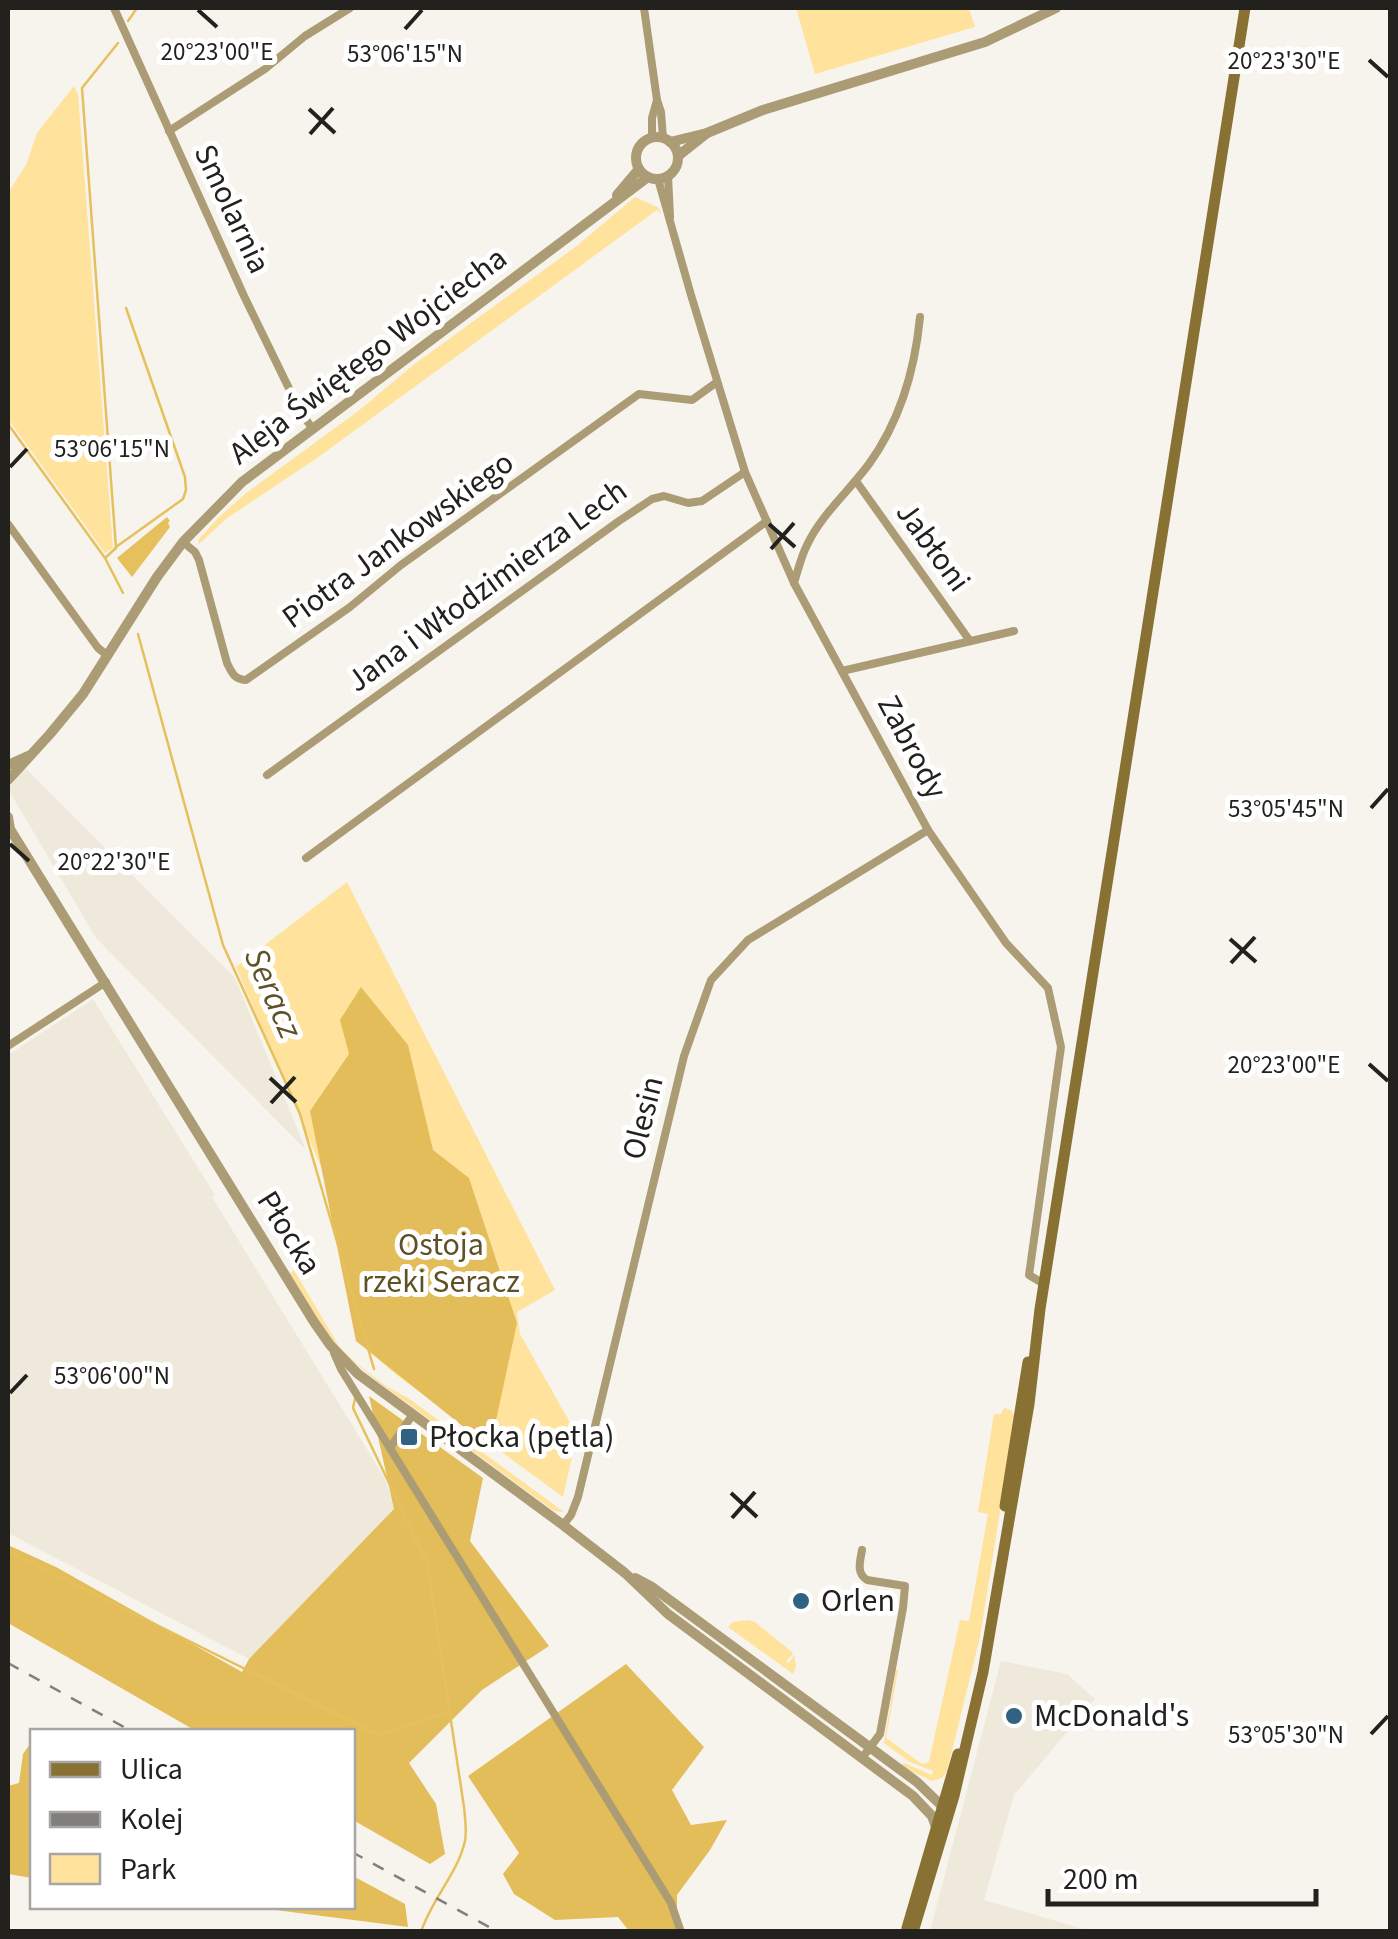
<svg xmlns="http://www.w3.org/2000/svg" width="1398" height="1939" font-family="'Source Sans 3',sans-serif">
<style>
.built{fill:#eee9db}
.green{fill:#ffe29c}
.forest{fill:#e3bd59}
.water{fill:#e6c05c}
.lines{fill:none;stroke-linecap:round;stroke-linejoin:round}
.stream{stroke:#e6c05c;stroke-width:2.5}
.minor{stroke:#ac9c75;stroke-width:8}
.tertiary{stroke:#ac9c75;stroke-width:10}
.secondary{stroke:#897134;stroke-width:11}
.rail{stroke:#817f7b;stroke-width:2.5;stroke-dasharray:12 12;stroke-linecap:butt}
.ticks{fill:none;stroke:#22211e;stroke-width:4}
.poi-dot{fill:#326281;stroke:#fff;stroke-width:4}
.labels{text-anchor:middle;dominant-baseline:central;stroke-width:10;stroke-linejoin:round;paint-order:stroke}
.street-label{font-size:32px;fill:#22211e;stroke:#fff}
.park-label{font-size:32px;fill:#605026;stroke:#fff}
.poi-label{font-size:32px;fill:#22211e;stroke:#fff;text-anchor:start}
.water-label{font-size:35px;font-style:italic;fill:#615128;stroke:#fff}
.ticks-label{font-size:25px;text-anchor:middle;fill:#22211e;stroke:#fff;stroke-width:10;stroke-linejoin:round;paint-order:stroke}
</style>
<rect width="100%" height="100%" fill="#f7f4ed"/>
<!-- built -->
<g class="built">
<path d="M25 768 235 978 306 1150 96 938 8 789Z"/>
<path d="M93 999 215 1195 212 1197 384 1477 395 1508 249 1659 8 1533V1055Z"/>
<path d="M1001 1661 1067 1674 1095 1699 1014 1795 984 1900 1090 1931H930Z"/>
</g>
<!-- green -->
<g class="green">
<path d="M796 8H969L975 27 815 74Z"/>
<path d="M74 86 78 94 113 548 105 553 8 419V193L26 165 37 133Z"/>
<path d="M635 197 659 208 661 214 657 210 317 458 226 519 199 544 198 540 219 517 246 493 357 412 412 366 574 248Z"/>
<path d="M347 882 555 1290 517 1312 520 1334 577 1435 563 1497 394 1373 370 1352 335 1200 236 967Z"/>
<path d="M294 1270 340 1348 356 1363 386 1386 408 1398 564 1512 554 1511 381 1384C366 1372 351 1361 338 1347 319 1324 305 1298 290 1273Z"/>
<path d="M1004 1408 1011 1410 1015 1417 980 1637 947 1771 942 1778 932 1781 900 1766 904 1763 932 1775 933 1771 910 1762 884 1743 896 1670H898L886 1738 922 1764 929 1762 960 1620 969 1621 988 1514 978 1512 994 1414H1001Z"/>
<path d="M748 1620 755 1622 791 1651 793 1654 786 1661 789 1663 794 1655 796 1666 793 1674 728 1627 733 1622Z"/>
</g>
<!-- forest -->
<g class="forest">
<path d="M361 987 408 1045 433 1150 469 1178 517 1323 490 1448 356 1341 310 1111 349 1054 340 1020Z"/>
<path d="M369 1396 483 1478 470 1541 549 1646 482 1690 409 1763 436 1804 445 1854 430 1864 353 1820 352 1732 196 1731 8 1623V1545L56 1567 242 1672 249 1659 394 1509Z"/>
<path d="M626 1664 704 1747 672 1790 691 1825 727 1820 710 1850 677 1895V1931H629L618 1917 555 1920 514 1894 503 1874 519 1853 468 1776Z"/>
<path d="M32 1741V1878L8 1874V1786L19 1783 23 1754Z"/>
<path d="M353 1876 405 1904 408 1927 252 1907 352 1906Z"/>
</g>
<!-- water -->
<path class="water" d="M167 517 170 521 168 523 170 527 132 577 117 558Z"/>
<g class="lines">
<!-- stream -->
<g class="stream">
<path d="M128 21 137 8"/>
<path d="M8 424 105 558 123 593"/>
<path d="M116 547 183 499 186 490 185 477 126 308"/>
<path d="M105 558 116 548 82 88 118 43"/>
<path d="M138 634 223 945 300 1114 374 1369"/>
<path d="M355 1399 353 1408 427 1562 464 1807C465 1818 467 1831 465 1841 458 1873 431 1900 421 1932"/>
<path d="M8 1551 378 1735 449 1712"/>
</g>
<!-- minor -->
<g class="minor">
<path d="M114 8 244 296 300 411 312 428"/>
<path d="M644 8 657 100 661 112 663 138"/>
<path d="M169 131 265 69 305 36 350 8"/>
<path d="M652 138V118L657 100"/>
<path d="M668 176 670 217"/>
<path d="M658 179 691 295 745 472 794 583 928 830 1006 943 1048 988 1061 1047 1029 1275 1044 1284"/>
<path d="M856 481 970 641"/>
<path d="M8 524 98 648 107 655"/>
<path d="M183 542 195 552 199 560 227 663C232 673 234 679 246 680L350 607 401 565 639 394 692 400 717 382"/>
<path d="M794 583C798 570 801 557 807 545 821 515 849 491 869 464 900 421 915 369 920 317"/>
<path d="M842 671 1014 631"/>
<path d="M267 775 619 521 652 499 664 496 688 503 702 501 745 472"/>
<path d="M306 858 767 521"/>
<path d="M8 1046 106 982"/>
<path d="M334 1353 341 1369 671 1903 681 1932"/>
<path d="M390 1448 413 1414"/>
<path d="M563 1525 571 1515 578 1497 684 1056 711 980 748 940 928 830"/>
<path d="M862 1550C860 1562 856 1573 867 1580L905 1586 903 1608 880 1734 862 1758"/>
</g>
<!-- tertiary -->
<g class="tertiary">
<circle cx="657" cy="158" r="21"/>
<path d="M670 142 707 133 763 110 985 42 1056 8"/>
<path d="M678 156 707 133"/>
<path d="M617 195 639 169"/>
<path d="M8 765 28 756"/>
<path d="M8 780 50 734 83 694 157 577 183 542 242 482 648 177"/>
<path d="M8 817 10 829 314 1322 330 1345 358 1374 563 1525 625 1573 668 1614 913 1796 932 1816 936 1827"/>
<path d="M635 1578 652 1587 917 1782 945 1809"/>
</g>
<!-- secondary -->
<g class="secondary">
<path d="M1005 1506 1028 1362"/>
<path d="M907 1928 958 1754"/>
<path d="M913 1932 954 1796 983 1672 1029 1404 1040 1309 1245 8"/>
</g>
<!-- rail -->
<g class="rail">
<path d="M8 1663 133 1732"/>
<path d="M352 1852 498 1932"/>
</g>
</g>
<!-- ticks -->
<path class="ticks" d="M198 10 217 27M405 29 422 10M1369 60 1388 77M309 109 335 133M310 134 333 108M10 467 27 449M769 524 795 547M771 549 794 523M1371 808 1388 789M10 844 29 861M1230 939 1256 962M1231 963 1255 937M1369 1064 1388 1081M270 1078 296 1102M271 1103 295 1077M10 1393 27 1375M731 1493 757 1517M732 1518 755 1492M1371 1734 1388 1716"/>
<!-- markers -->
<g class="poi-dot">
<rect x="399" y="1427" width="20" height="20" rx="5"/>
<circle cx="801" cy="1601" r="10"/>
<circle cx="1014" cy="1716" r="10"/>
</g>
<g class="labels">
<!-- street labels -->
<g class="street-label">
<text transform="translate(232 209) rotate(65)">Smolarnia</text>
<text transform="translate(368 356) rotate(-37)">Aleja Świętego Wojciecha</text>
<text transform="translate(398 540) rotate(-36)">Piotra Jankowskiego</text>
<text transform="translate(933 547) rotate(54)">Jabłoni</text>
<text transform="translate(487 586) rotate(-36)">Jana i Włodzimierza Lech</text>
<text transform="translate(912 747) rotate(62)">Zabrody</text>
<text transform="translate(643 1118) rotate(-76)">Olesin</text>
<text transform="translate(289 1233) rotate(58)">Płocka</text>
</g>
<!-- park labels -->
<g class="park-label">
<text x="441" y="1245">Ostoja<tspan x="441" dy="37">rzeki Seracz</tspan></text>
</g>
<!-- poi labels -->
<g class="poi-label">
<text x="429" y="1437">Płocka (pętla)</text>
<text x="821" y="1601">Orlen</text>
<text x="1034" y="1716">McDonald's</text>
</g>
<!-- water labels -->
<g class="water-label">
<text transform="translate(273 993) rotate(66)">Seracz</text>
</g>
</g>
<g class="ticks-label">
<text x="217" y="60">20°23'00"E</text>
<text x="405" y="62">53°06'15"N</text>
<text x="1284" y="69">20°23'30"E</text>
<text x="112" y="457">53°06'15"N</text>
<text x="1286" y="817">53°05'45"N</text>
<text x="114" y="870">20°22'30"E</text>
<text x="1284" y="1073">20°23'00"E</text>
<text x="112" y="1384">53°06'00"N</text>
<text x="1286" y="1743">53°05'30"N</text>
</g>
<!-- border -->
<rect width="1398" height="1939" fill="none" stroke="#22211e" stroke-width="20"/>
<!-- legend -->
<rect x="30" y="1729" width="325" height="180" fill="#ffffff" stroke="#a7a6a5" stroke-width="2.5"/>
<rect x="50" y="1762" width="50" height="15" fill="#897134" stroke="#a7a6a5" stroke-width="2.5"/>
<text x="120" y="1779" font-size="30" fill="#22211e">Ulica</text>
<rect x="50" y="1812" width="50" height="15" fill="#817f7b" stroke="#a7a6a5" stroke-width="2.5"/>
<text x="120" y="1829" font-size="30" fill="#22211e">Kolej</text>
<rect x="50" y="1854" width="50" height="30" fill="#ffe29c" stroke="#a7a6a5" stroke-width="2.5"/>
<text x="120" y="1879" font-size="30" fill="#22211e">Park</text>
<!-- scale -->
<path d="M1048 1889v15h268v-15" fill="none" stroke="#22211e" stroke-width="5"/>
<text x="1063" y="1889" font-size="30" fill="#22211e" stroke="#ffffff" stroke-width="8" paint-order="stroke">200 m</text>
</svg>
